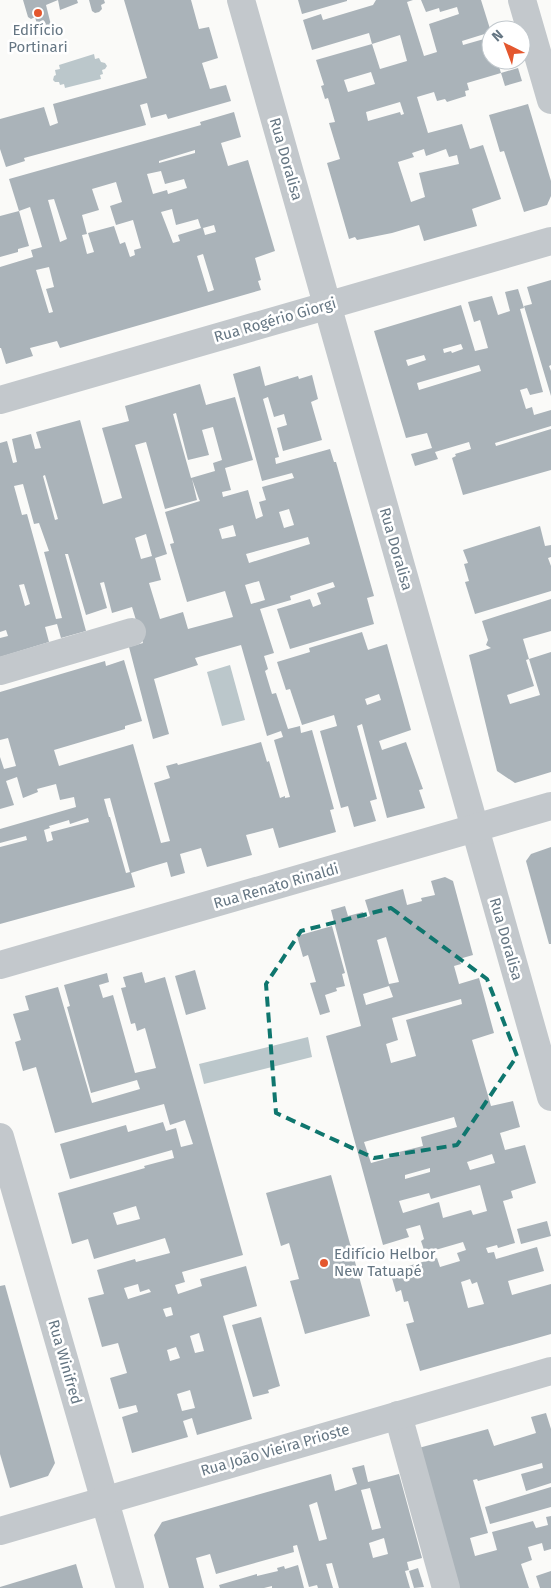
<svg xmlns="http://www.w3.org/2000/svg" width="551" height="1588" font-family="'Fira Sans',sans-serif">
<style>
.water{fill:#bbc7cb}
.building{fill:#aab3b9;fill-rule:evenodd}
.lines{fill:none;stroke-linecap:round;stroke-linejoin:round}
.street{stroke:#c3c8cc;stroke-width:28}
.marked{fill:none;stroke:#0f766e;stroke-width:4;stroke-dasharray:10 6;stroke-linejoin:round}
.poi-dot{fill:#e4572e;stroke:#fff;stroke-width:2}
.labels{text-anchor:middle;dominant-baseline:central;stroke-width:5;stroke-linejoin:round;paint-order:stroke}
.poi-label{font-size:15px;fill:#657683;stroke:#fff}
.street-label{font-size:15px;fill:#657683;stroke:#fff}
</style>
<rect width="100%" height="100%" fill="#fafaf8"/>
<!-- water -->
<g class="water">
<path d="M94 54 95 59 99 58 101 62 105 63 107 66 105 69 102 70 103 74 100 75 101 79 65 88 64 84 60 85 59 82H55L53 80 54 76 56 75 55 70 60 69 59 65Z"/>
<path d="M230 665 245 720 222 726 207 672Z"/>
<path d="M308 1037 312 1057 204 1084 199 1064Z"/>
</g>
<!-- building -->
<g class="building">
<path d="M23 0H77L78 3 60 10 58 0 46 5 51 25 45 28 42 26 41 23 37 24 35 17 31 19 28 17Z"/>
<path d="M89 0H104L105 3 101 5 102 9 99 12 95 13 92 11Z"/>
<path d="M124 0H191L199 29 209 27 218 58 202 63 210 89 226 85 231 101 168 119 166 114 151 118 147 103 140 105 146 125 24 158 25 161 6 167 0 149V119L44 107 50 126 58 123 53 104 147 78Z"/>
<path d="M298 0H347V1L302 14Z"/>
<path d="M376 0H413L407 2 424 56 437 52 429 24 459 14 457 7 440 12 439 8 426 12 421 0H481L491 32 462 41 463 45 491 37V60H497L501 73 467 83 469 90 465 91 466 96 447 102 445 99 437 101 434 92 417 97 428 133 462 124 470 149 483 145 501 199 472 209 477 226 424 241 419 225 392 233 357 240 355 237 349 239 327 163 340 159 329 123 335 122 328 98 325 99 321 86 324 85 316 60 372 44 380 69 407 61 400 35 372 44 369 33 312 50 303 20 321 14 323 20 373 5ZM371 72 375 84 348 92 344 80ZM400 102 404 114 401 115 400 112 368 121 366 112ZM424 149 426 156 446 149 449 157 457 155 459 164 419 173 425 197 411 202 398 162 414 157 412 153Z"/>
<path d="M518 68 522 81 505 86 501 73Z"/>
<path d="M528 104 551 181V196L547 205 524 212 504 151 500 152 489 115Z"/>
<path d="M234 112 241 137 221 143 228 166 248 160 275 251 255 258 261 280 258 281 261 290 60 348 57 341 30 348 33 356 6 364 1 348H0V267L33 257 31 250 42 247 30 207 19 211 9 179 201 125 200 122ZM195 150V153L159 163V161ZM161 171 165 184 184 179 187 188 168 194 167 190 153 194 147 174ZM116 182 122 202 110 206 116 225 133 220 141 248 134 250 135 255 130 257 125 242 120 244 114 226 88 233 94 252 87 254 82 235 87 234 82 215 99 210 92 189ZM54 199 67 239 60 242 48 200ZM172 209 176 225 198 219 201 228 178 235 180 241 173 243 161 212ZM214 225 216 232 205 235 203 228ZM203 254 214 290 208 292 197 256ZM49 267 54 287 46 289 53 312 49 313 36 270Z"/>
<path d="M19 211 29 246 18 249V252L0 257V216Z"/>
<path d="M551 280V365L549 366 551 371V396L524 306 532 304 527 287Z"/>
<path d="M518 289 524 308 520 309 543 392 530 395 527 388 520 390 526 409 532 407 534 415 551 410V426L495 443 496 446 551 429V470L463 495 452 458 456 456 455 454 471 449 469 442 435 452 438 459 415 466 411 454 432 448 427 433 406 438 374 331 461 305 475 351 488 348 480 320 474 322 468 302 492 296 498 315 510 311 505 292ZM461 344 463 349 452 353 451 351 444 353 443 349ZM424 355 426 360 408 366 406 360ZM479 365 481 371 419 390 417 383Z"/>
<path d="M260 366 265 386 298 376 299 379 312 375 318 399 311 402 322 440 283 451 277 428 287 425 284 414 274 417 268 397 263 399 279 457 275 458 276 464 330 449 334 462H336L374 596 367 598 374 624 290 649 277 609 310 599 313 607 321 604 317 593 335 587 333 582 290 596 291 600 260 609 274 653 264 656 268 669 265 671 272 694 276 693 288 729 300 726 301 733 312 730 334 809 330 810 336 832 279 848 273 828 246 835 252 855 207 867 201 848 180 854 185 873 171 877 167 862 150 867 131 873 135 887 0 924V847L27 840 26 836 0 843V829L76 807 74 797 60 800 56 784 37 789 38 792 23 798 17 777 6 781 14 805 0 809V757L4 769 16 766 8 738 0 740V692L105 661 106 666 124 660 142 721 125 726V729L54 750 59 766 133 744 161 843 170 841 154 783 170 778 166 766 177 763 178 765 261 742 267 762 269 761 280 798 285 796V798L290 797 274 740 283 737 281 731 267 736 241 645 195 658 198 665 154 679 169 734 153 739 129 647 143 643 132 607 112 613 104 582 100 583 107 608 86 615 68 554H65L86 631 61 638 57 624 45 627 49 642 0 657V638L8 636 6 630 0 632V443L7 441 13 463 17 462 12 439 31 434 35 449 41 448 36 432 80 420 103 504 122 498 102 428 129 421 125 406 200 384 206 405 235 397 253 460 225 468 231 490 222 492 223 497 248 490 256 519 263 516 259 502 266 500 262 487 294 478 292 473 262 481 233 374ZM176 413 188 460 209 455 202 430 213 427 222 460 213 463 215 471 191 478 173 414ZM146 442 165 509 197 500 192 479 199 499 200 501 165 512 174 543 170 544 187 602 225 591 233 617 188 629 183 612 160 619 149 583 161 580 155 558 167 554 135 445ZM45 475 58 519 55 520 43 476ZM23 484 34 524 39 523 49 551 44 552 62 618 56 619 27 514 22 515 14 486ZM289 509 294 525 284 528 279 512ZM233 525 236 536 222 539 219 529ZM146 534 152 556 141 559 135 538ZM308 537 310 544 249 563 246 554ZM259 581 265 600 251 604 245 585ZM24 584 30 604 25 606 19 585ZM110 798 130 872 126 873 110 817H109L104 799ZM88 818 89 822 51 832 53 840 47 842 44 830 50 828 49 826 69 820 70 824Z"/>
<path d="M540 526 545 546 551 545V557L548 558 551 566V591L475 614 465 582 469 581 464 564 468 563 463 550Z"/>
<path d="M551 599V631L523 639 529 659 551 652V772L515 783 497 771 469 655 491 648 486 645 488 640 482 621ZM529 659 540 695 510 704 507 695 534 686 526 660Z"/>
<path d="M362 632 368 650 387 644 411 730 379 741 382 750 406 742 423 789 419 790 425 808 387 818 362 724 357 726 377 799 370 801 376 821 354 827 348 806 341 808 320 731 337 726 334 715 302 725 290 689 286 690 277 662 310 652 309 648ZM379 694 381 700 367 705 365 699Z"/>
<path d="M551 847V944H549L526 861 531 854Z"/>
<path d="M445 877 453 881 473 955 459 959 461 964 454 966 459 984 479 978 494 1033 472 1040 491 1106 513 1101 520 1127 500 1133 505 1150 525 1145 536 1183 511 1191 513 1198 503 1201 515 1243 498 1248 497 1245 486 1248 488 1253 494 1252 496 1259 537 1247 544 1271 508 1281 512 1295 551 1284V1334L420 1371 406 1324 414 1322 408 1301 404 1302 401 1290 396 1292 390 1271 437 1258 440 1267 460 1261 457 1253 466 1250 463 1242 425 1253 421 1241 424 1239 420 1225 406 1229 409 1237 383 1245 326 1036 361 1026 331 910 345 906 348 916 363 912 365 918 370 916 365 900 403 889 407 905 422 901 421 898 435 895 431 881ZM386 937 399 982 389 984 377 940ZM389 986 393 997 366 1005 363 994ZM461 999 462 1004 406 1020 416 1056 391 1063 386 1044 398 1040 392 1018ZM454 1117 457 1127 421 1137 423 1146 399 1152 400 1155 371 1163 364 1142ZM492 1154 495 1163 470 1170 467 1162ZM430 1168V1172L405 1179V1175ZM480 1185 487 1211 473 1215 471 1210 443 1218 439 1202 403 1213 399 1201 429 1193 431 1199ZM470 1279 472 1284 477 1282 484 1304 468 1308 461 1282Z"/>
<path d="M332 926 345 973 342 974 345 986 336 988 337 991 325 995 330 1012 320 1015 310 983 316 982 308 955 303 957 297 936Z"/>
<path d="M195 970 206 1009 186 1015 175 976Z"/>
<path d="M142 972 145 983 165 977 243 1255 182 1272 185 1282 175 1285 178 1294 202 1286 200 1279 246 1266 257 1306 223 1316 252 1419 197 1435 192 1418 183 1421 188 1437 132 1453 122 1417 138 1412 136 1405 119 1409 110 1378 127 1373 118 1343 102 1347 88 1298 104 1294 97 1270 135 1259 136 1262 170 1253 165 1238 94 1259 88 1239 72 1244 58 1193 145 1168 144 1166 174 1158 172 1150 70 1179 60 1144 126 1125 128 1132 163 1122 166 1131 176 1128 181 1147 193 1144 185 1120 170 1125 164 1104 55 1133 36 1067 23 1071 15 1042 21 1040 13 1014 29 1010 25 996 58 987 92 1103 140 1089 137 1080 91 1093 67 1007 70 1006 64 985 107 973 109 982 99 985 103 998 113 995 135 1073 156 1068 145 1028 137 1031 135 1023 131 1024 121 988 126 987 123 977ZM136 1206 140 1219 117 1225 113 1213ZM138 1284 140 1292 149 1289 151 1292 128 1299 124 1288ZM171 1307 173 1315 166 1317 163 1309ZM199 1333 204 1351 195 1353 190 1336ZM176 1347 180 1358 170 1361 167 1350ZM190 1390 195 1408 182 1411 177 1394Z"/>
<path d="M331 1175 370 1316 305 1334 290 1281 299 1279 289 1243 281 1246 266 1193Z"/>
<path d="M547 1221 551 1236 521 1244 517 1229Z"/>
<path d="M5 1285 55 1463 48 1476 10 1488 0 1454V1286Z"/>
<path d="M261 1317 280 1386 268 1390 269 1393 253 1397 232 1325Z"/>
<path d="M546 1413 551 1429V1483L526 1491 521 1474 543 1468 542 1463 478 1481 477 1479 473 1480 488 1533 470 1538 475 1556 497 1550 492 1532 533 1521 536 1528 548 1525 546 1517 551 1516V1549L544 1551 542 1543 528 1547 532 1560 521 1564 529 1588H456L415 1449 488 1429 494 1446 536 1433 531 1417Z"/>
<path d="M364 1465 368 1482 399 1474 422 1558 407 1562 409 1570 405 1571 410 1588H339L332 1563 326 1564 333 1588H318L317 1585 309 1587 297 1545 293 1546 294 1552 216 1574 210 1554 196 1558 204 1588H169L154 1535 162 1522 331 1474 335 1491 357 1484 352 1468ZM370 1488 381 1528 372 1530 361 1490ZM317 1502 327 1539 319 1541 309 1505ZM384 1538 388 1554 373 1558 369 1543Z"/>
<path d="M551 1487V1507L490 1524 485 1507Z"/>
<path d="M76 1564 83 1588H0V1587Z"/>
<path d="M298 1565 304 1588H272V1586L264 1588H220L219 1585 257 1574V1576L278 1571 277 1568 284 1566 285 1569Z"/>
<path d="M418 1568 424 1587 414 1588 409 1571Z"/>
<path d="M551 1571V1588H540L536 1576Z"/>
</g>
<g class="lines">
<!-- street -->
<g class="street">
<path d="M241 0 551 1097"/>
<path d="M522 0 551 100"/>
<path d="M0 400 551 241"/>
<path d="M0 671 132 632"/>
<path d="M0 965 551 806"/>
<path d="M0 1137 130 1588"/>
<path d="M398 1415 446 1588"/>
<path d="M0 1531 551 1371"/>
</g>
</g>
<!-- marked area -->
<path class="marked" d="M391 908 487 979 517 1056 457 1145 374 1158 276 1113 266 984 301 931Z"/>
<!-- markers -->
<g class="poi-dot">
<circle cx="38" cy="13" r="5"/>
<circle cx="324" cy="1263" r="5"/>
</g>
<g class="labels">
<!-- poi labels -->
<g class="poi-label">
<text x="38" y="30">Edifício<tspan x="38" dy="17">Portinari</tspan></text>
<text x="334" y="1254" text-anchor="start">Edifício Helbor<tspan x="334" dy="17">New Tatuapé</tspan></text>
</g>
<!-- street labels -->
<g class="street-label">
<text transform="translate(286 159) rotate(74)">Rua Doralisa</text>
<text transform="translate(275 320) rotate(-16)">Rua Rogério Giorgi</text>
<text transform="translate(396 549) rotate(74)">Rua Doralisa</text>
<text transform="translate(276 886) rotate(-16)">Rua Renato Rinaldi</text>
<text transform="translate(506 939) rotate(74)">Rua Doralisa</text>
<text transform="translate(65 1362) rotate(74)">Rua Winifred</text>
<text transform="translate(275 1450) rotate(-16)">Rua João Vieira Prioste</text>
</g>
</g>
<!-- north arrow -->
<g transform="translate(506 45) rotate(318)"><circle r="24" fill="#ffffff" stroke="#c1c8cd"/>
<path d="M0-4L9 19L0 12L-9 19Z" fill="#e4572e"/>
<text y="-8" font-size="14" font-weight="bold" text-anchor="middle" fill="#657683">N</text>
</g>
</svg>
